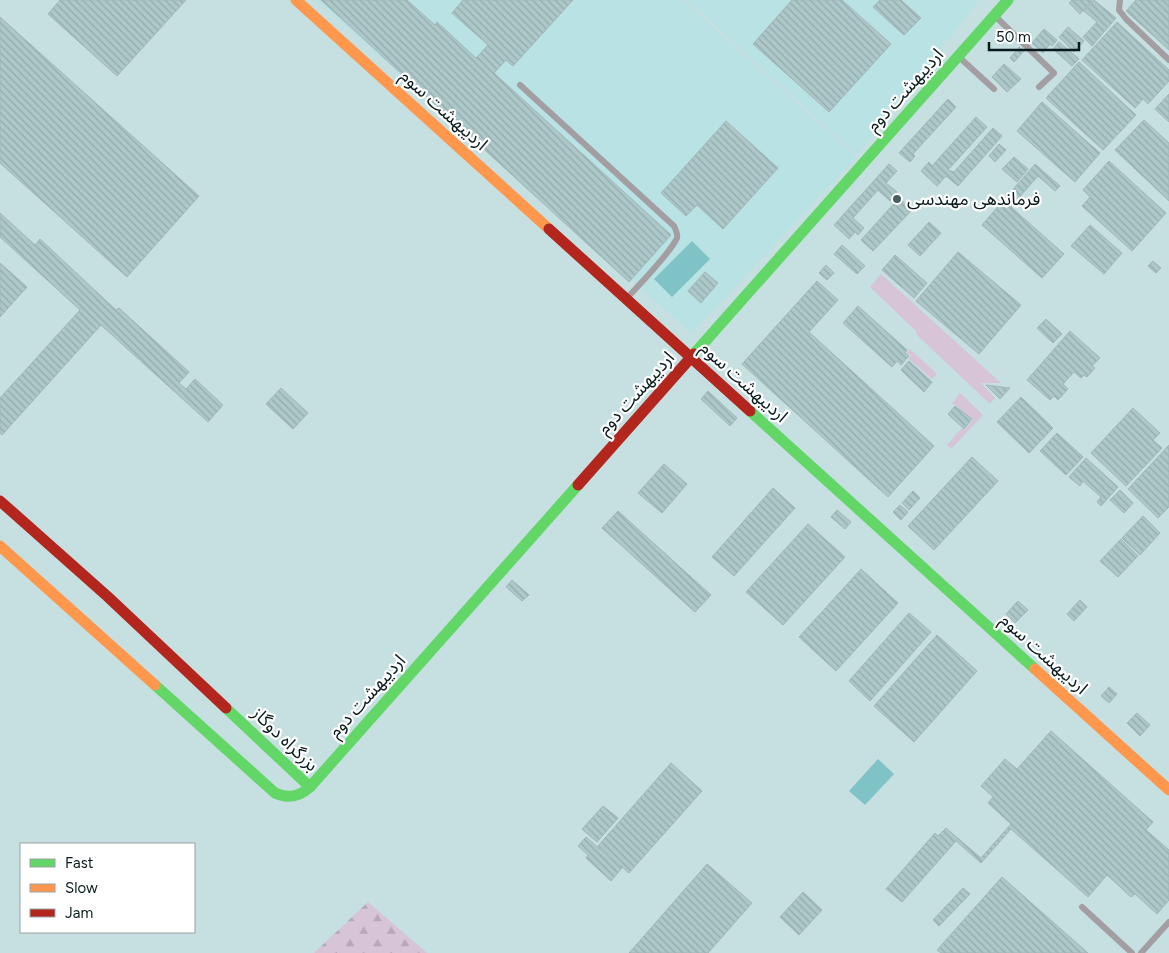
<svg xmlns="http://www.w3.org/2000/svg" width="1169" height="953" font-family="Figtree,'Noto Sans Arabic',sans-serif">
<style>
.built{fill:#b8e2e4}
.green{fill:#d7c4d6}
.forest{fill:url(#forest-firs)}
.water{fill:#7fc3c6}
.building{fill:url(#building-back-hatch);stroke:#a2b6b7}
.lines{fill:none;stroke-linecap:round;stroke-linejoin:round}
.lane{stroke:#a29ea2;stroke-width:6}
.fast{stroke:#63d668;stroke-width:11}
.slow{stroke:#ff974d;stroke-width:11}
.jam{stroke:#b3261e;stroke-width:11}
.poi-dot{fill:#4a5f60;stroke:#fff;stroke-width:2}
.labels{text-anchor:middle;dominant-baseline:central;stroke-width:4.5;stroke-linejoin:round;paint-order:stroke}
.street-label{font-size:18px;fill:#081a1b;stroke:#fff}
.poi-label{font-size:18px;fill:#081a1b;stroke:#fff;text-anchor:start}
</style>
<defs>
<pattern id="forest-firs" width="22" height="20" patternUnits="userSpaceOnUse" patternTransform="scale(1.25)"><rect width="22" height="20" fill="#d7c4d6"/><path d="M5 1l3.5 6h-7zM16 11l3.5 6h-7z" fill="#b7a8b7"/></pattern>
<pattern id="building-back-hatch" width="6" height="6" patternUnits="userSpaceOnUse" patternTransform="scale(1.25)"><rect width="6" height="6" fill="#adc8c9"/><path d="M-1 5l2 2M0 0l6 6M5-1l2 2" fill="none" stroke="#93abac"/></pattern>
</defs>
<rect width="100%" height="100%" fill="#c6dfe0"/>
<!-- built -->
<g class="built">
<path d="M316 0H683L856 157 692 333Z"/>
<path d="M687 0H979L857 155Z"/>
</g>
<!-- green -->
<g class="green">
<path d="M881 274 1001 383H981L995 398 990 404 917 335 916 331 870 287Z"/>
<path d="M910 349 937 374 932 379 909 359 911 356 907 353Z"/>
<path d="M960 393 983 415 951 449 947 445 962 428 965 430 973 420 955 404 953 405 952 404Z"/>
</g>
<!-- forest -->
<path class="forest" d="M368 902 427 953H314Z"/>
<!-- water -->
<g class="water">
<path d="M692 241 710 259 672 297 654 279Z"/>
<path d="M878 759 894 774 865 805 849 791Z"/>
</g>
<!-- building -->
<g class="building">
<path d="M60 0H186L117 76 48 14Z"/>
<path d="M321 0H407L435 25 437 22 476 58 488 45 452 13 463 0H573L513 66 506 60 494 73 671 235 629 282Z"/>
<path d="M792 0H842L891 44 829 112 753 44Z"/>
<path d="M880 0H901L921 18 904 35 873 7Z"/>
<path d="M1072 0H1091L1092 1 1080 14 1069 3Z"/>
<path d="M1094 0 1116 18 1092 46 1083 37 1097 22 1084 11Z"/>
<path d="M1136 0H1169V50L1126 11Z"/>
<path d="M0 17 199 196 127 277 0 163Z"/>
<path d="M1117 22 1169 70V81L1148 104 1143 99 1135 108 1082 60Z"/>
<path d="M1068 27 1084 41 1074 52 1059 37Z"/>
<path d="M1044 29 1057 40 1052 46 1050 44 1043 53 1032 43Z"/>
<path d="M1059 42 1079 59 1072 66 1053 49Z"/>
<path d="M1019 47 1024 51 1014 62 1010 58Z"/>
<path d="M1079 62 1136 115 1103 150 1046 98Z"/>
<path d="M1004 64 1021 79 1007 92 992 77Z"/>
<path d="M1169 94V122L1155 109Z"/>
<path d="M948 99 956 107 913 154 915 156 910 162 899 153Z"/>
<path d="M1042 102 1100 153 1075 182 1017 131Z"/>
<path d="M976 117 987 127 948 170 954 172 993 128 1002 136 958 186 946 176 937 186 921 171 929 162 932 166Z"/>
<path d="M1144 120 1169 143V201L1115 150Z"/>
<path d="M726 121 778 168 723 229 697 205 686 216 661 193Z"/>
<path d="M999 144 1006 150 995 162 989 156Z"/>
<path d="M1014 157 1028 169 1017 182 1002 169Z"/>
<path d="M1109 161 1166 213 1132 251 1082 206 1090 197 1083 190Z"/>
<path d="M889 164 897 171 886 183 897 192 890 201 878 190 853 218 864 228 858 235 855 232 849 239 834 225Z"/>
<path d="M1035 164 1060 186 1055 191 1038 176 1011 207 1064 254 1042 278 982 225Z"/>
<path d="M899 198 912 210 873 251 861 240Z"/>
<path d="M0 213 35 245 40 239 116 310 119 308 189 372 179 383 186 389 195 379 223 405 208 422 101 325 2 435 0 433V398L80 310 0 237Z"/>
<path d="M929 222 941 233 920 256 908 245Z"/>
<path d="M1090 225 1122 253 1104 274 1071 246Z"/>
<path d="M842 245 865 266 857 274 834 254Z"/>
<path d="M958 252 1021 305 979 354 916 301Z"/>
<path d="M895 255 927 283 914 298 882 270Z"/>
<path d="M1153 261 1161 268 1156 273 1148 266Z"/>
<path d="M0 263 27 287 0 317Z"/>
<path d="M826 265 834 273 827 280 819 273Z"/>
<path d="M705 272 718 283 701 303 688 291Z"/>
<path d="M817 281 838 300 809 332 934 446 888 497 742 364Z"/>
<path d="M858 306 907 350 905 353 909 356 901 365 897 361 892 367 843 323Z"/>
<path d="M1046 319 1062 334 1053 343 1037 328Z"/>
<path d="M1070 331 1100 358 1092 366 1095 368 1087 377 1084 375 1081 378 1074 372 1063 384 1068 389 1058 400 1054 396 1050 400 1027 380Z"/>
<path d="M909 361 932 382 924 392 901 370Z"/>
<path d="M986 385 1010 388 1000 399Z"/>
<path d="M281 388 308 413 293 429 266 404Z"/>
<path d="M708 391 737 418 730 426 701 399Z"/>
<path d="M1021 397 1053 428 1029 453 997 422Z"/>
<path d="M955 406 972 419 964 429 948 414Z"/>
<path d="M1133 408 1160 433 1153 440 1162 448 1126 486 1091 453Z"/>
<path d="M1057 433 1083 457 1066 475 1040 451Z"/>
<path d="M1169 445V507L1158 518 1128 489Z"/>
<path d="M972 457 998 481 934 550 908 526Z"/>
<path d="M1086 458 1118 487 1101 506 1097 502 1101 497 1083 481 1080 486 1069 477Z"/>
<path d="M664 464 687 484 662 513 638 493Z"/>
<path d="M773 488 795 508 734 576 712 557Z"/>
<path d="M1120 490 1133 503 1124 513 1110 500Z"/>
<path d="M913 491 920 498 909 510 902 503Z"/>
<path d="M900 505 908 512 901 520 893 512Z"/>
<path d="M837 510 851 522 845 529 831 517Z"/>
<path d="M618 511 711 595 695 612 602 528Z"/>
<path d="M1143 516 1160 533 1140 555 1122 538Z"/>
<path d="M808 524 845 557 783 625 746 592Z"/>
<path d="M1121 539 1138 556 1118 577 1100 561Z"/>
<path d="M861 569 898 603 836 671 799 637Z"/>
<path d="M512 580 529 595 522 601 506 587Z"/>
<path d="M1080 600 1087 607 1074 621 1067 614Z"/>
<path d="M1018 601 1028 610 1015 623 1006 614Z"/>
<path d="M909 613 931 632 870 701 849 681Z"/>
<path d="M937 635 977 671 914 742 874 706Z"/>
<path d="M1109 687 1117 694 1109 703 1101 696Z"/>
<path d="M1137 713 1150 725 1140 736 1127 723Z"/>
<path d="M1051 731 1153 822 1146 830 1169 850V900L1157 914 1135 894 1131 897 1107 875 1088 897 1011 829 981 863 956 841 902 902 886 889 935 833 938 836 946 828 981 858 1011 824 988 803 993 797 981 786 1005 759 1017 769Z"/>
<path d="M671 763 702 791 629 873 598 846Z"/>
<path d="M603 806 618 818 597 842 582 829Z"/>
<path d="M586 837 622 868 611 881 586 858 588 855 578 846Z"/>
<path d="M707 864 752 903 708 953H629Z"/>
<path d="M1002 877 1088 953H941L937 950Z"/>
<path d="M963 888 970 894 939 926 933 920Z"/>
<path d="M803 892 822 910 799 935 780 917Z"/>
</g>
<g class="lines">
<!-- lane -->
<g class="lane">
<path d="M1120 0 1119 10 1126 19 1169 60"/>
<path d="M995 16 1054 73 1039 87"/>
<path d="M959 57 994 89"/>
<path d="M520 85 674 226C676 230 678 234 677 238 671 252 639 285 627 298"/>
<path d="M1082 907 1132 953"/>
<path d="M1141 953 1169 922"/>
</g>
<!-- fast -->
<g class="fast">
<path d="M694 354 1008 0"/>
<path d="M750 411 1035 669"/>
<path d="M155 685 275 793C288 799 299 797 310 787L226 708"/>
<path d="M310 787 578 485"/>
</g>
<!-- slow -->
<g class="slow">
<path d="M296 0 549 229"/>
<path d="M0 546 155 685"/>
<path d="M1035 669 1169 790"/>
</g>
<!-- jam -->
<g class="jam">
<path d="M549 229 750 411"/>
<path d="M578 485 694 354"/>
<path d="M0 501 107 596 226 708"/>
</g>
</g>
<!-- markers -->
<circle class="poi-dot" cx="897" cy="199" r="5"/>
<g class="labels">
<!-- street labels -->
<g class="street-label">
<text transform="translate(905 90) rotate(-48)">اردیبهشت دوم</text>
<text transform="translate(444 110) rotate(42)">اردیبهشت سوم</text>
<text transform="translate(744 382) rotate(42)">اردیبهشت سوم</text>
<text transform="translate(636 393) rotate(-48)">اردیبهشت دوم</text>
<text transform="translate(1044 654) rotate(42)">اردیبهشت سوم</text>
<text transform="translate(367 696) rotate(-48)">اردیبهشت دوم</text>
<text transform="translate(285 739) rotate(44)">بزرگراه دوگاز</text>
</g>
<!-- poi labels -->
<g class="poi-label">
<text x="907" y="199">فرماندهی مهندسی</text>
</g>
</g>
<!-- legend -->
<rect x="20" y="843" width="175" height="90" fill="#ffffff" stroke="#9ca3a4"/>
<rect x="30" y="859" width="25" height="8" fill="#63d668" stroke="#9ca3a4"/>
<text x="65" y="868" font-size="15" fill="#081a1b">Fast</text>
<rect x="30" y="884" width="25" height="8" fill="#ff974d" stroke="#9ca3a4"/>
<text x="65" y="893" font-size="15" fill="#081a1b">Slow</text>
<rect x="30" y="909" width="25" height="8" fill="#b3261e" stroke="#9ca3a4"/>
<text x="65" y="918" font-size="15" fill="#081a1b">Jam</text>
<!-- scale -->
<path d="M989 42v8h90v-8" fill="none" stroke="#081a1b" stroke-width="2.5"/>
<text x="996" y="42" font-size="15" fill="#081a1b" stroke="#ffffff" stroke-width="4" paint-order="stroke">50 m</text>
</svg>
